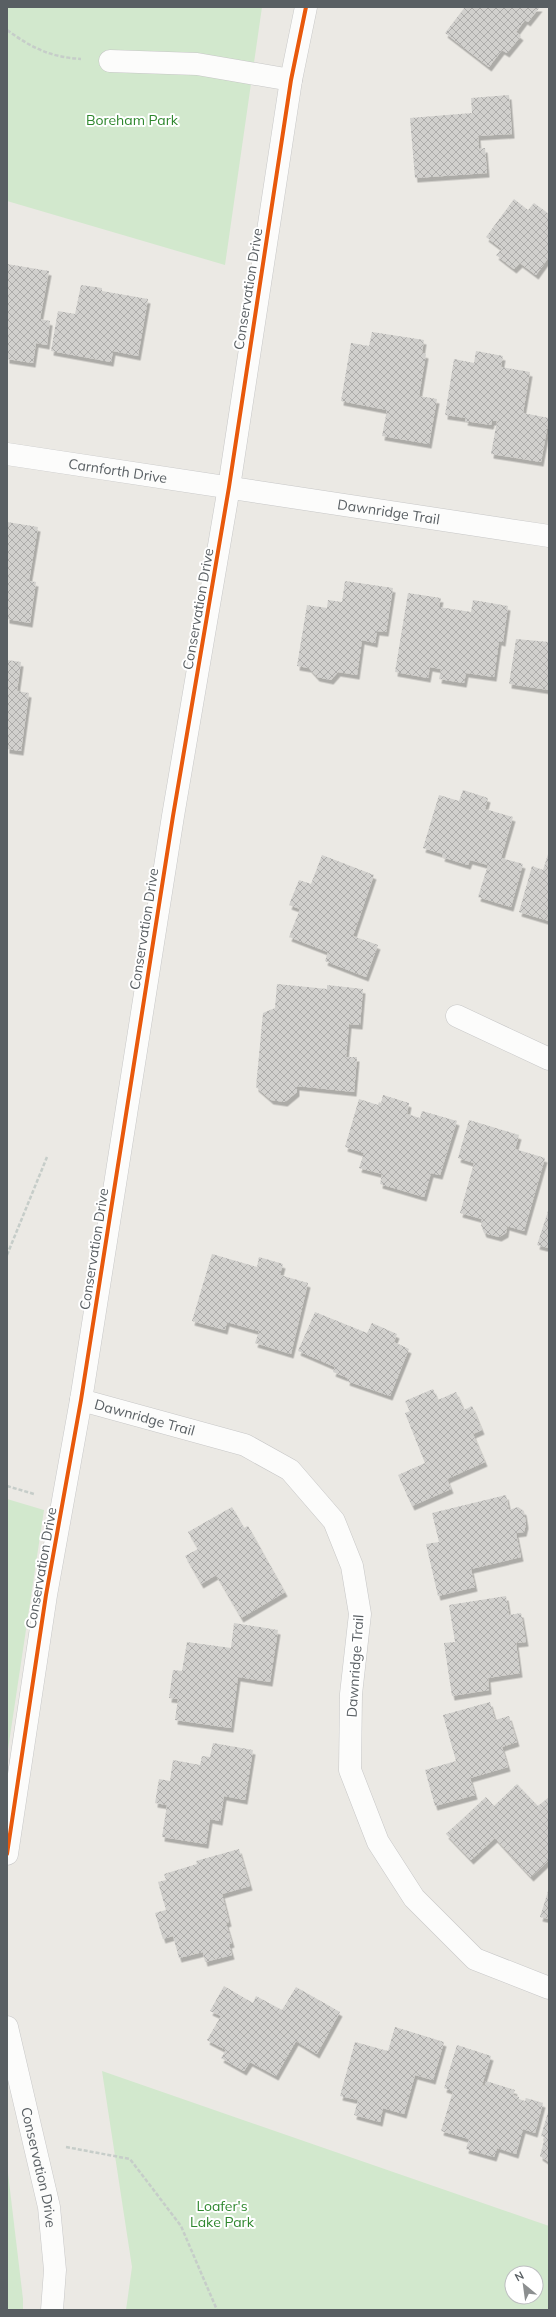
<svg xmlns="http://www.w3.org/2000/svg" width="556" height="2317" font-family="Mulish,sans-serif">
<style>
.green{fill:#d2e8cd;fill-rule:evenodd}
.building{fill:url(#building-cross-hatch);filter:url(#shadow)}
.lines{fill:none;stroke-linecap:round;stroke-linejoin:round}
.minor-casing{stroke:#c7c7c7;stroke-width:23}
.path{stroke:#c6cdc9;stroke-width:2.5;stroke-dasharray:4 2;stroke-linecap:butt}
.minor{stroke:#fcfcfb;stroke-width:22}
.cycleway-casing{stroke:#fff;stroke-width:6}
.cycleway{stroke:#e8590c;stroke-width:4}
.labels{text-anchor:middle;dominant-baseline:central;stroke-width:4;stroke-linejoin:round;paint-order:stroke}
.park-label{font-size:14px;fill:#2f872e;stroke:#fff}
.street-label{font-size:14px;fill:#595f63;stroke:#fff}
</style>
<defs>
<pattern id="building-cross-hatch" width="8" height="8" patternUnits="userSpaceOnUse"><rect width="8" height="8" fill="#d1d0cd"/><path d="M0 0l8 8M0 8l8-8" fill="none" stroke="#adacaa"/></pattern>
<filter id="shadow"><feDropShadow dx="2.5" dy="4.5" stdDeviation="0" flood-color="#0004"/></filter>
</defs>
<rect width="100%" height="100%" fill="#ebe9e4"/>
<!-- green -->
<g class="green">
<path d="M7 7H262L225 265 7 201Z"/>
<path d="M7 1499 44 1510 7 1756Z"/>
<path d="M102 2071 549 2226V2310H126L132 2267ZM512 2273H536V2297H512Z"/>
<path d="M7 2165 23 2299V2310H7Z"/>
</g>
<!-- building -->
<g class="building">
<path d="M465 7H540L528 22 525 20 516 32 521 36 507 53 502 50 489 67 445 33Z"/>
<path d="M509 95 512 134 478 136 479 149 485 148 487 173 415 178 410 118 472 113 471 98Z"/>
<path d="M514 199 528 210 534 203 549 214V257L536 275 520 263 514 269 496 255 502 249 486 237Z"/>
<path d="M7 264 49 271 40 319 50 321 47 345 36 343 33 363 7 359Z"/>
<path d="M81 285 102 288V291L148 299 138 356 113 351 111 362 51 351 58 311 75 314Z"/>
<path d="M372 332 424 340 422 353 426 354 419 396 437 399 429 444 382 436 387 410 341 401 351 343 369 346Z"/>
<path d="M476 351 503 356 501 367 530 372 523 413 549 418 541 462 491 454 497 421H492L491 425 465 421 466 418 445 415 454 359 474 363Z"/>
<path d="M7 522 38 527 29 581 36 582 30 623 7 619Z"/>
<path d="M345 581 393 588 386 632 377 631 375 643 362 640 357 675 338 672 331 680 317 677 309 668 297 666 307 605 327 608 328 600 342 602Z"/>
<path d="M408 593 441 598 439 607 471 612 473 600 508 606 503 642 499 641 494 677 466 673 464 683 439 679 441 669 430 667 428 678 395 672Z"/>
<path d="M516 639 549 642V690L509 684Z"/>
<path d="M7 660 21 662 17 691 29 693 21 751 7 749Z"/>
<path d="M463 790 488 798 485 809 513 817 501 858 523 864 511 907 478 897 488 865 470 860 468 865 442 857 443 854 423 848 439 795 459 801Z"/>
<path d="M549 851V921L519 912 532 866 543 870Z"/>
<path d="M322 855 374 875 353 936 378 945 366 977 325 961 328 952 289 937 300 909 289 905 299 880 311 884Z"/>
<path d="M277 984 327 989V985L363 989 360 1025 349 1024 346 1057H357L354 1092 297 1086V1092L285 1102 271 1100 256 1087 263 1013 275 1008Z"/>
<path d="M383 1095 409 1103 407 1114 420 1118 422 1111 457 1121 440 1175 431 1173 424 1197 380 1184 382 1174 359 1168 364 1153 345 1147 359 1099 378 1105 379 1102 381 1103Z"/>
<path d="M469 1120 519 1135 515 1149 545 1158 524 1231 507 1226 506 1233 499 1237 484 1233 481 1225 482 1219 460 1213 474 1163 458 1158Z"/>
<path d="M549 1208V1248L537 1245Z"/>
<path d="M212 1254 257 1267 259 1257 283 1264 280 1275 308 1283 291 1354 255 1343 259 1331 227 1322 225 1330 192 1321Z"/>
<path d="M315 1312 367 1333 372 1323 397 1334 394 1342 409 1349 390 1396 347 1381 348 1378 333 1372 335 1367 298 1351Z"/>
<path d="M433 1389 438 1400 456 1392 464 1410 472 1406 482 1430 473 1434 485 1462 447 1479 451 1489 412 1506 398 1475 425 1463 405 1413 410 1411 405 1401Z"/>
<path d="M506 1495 509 1510 518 1507 524 1511 526 1524 524 1532 516 1533 521 1557 471 1569 475 1587 438 1596 426 1544 439 1542 432 1513Z"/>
<path d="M232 1507 244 1528 248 1526 285 1592 241 1618 216 1575 201 1584 185 1556 198 1549 188 1532Z"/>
<path d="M506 1596 509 1615 521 1613 526 1642 516 1643 520 1673 488 1678 489 1690 452 1696 444 1643 455 1642 449 1605Z"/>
<path d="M234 1623 278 1630 270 1682 238 1677 231 1728 175 1720 178 1699 169 1698 173 1670 182 1671 187 1642 231 1648Z"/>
<path d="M490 1702 495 1720 509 1716 517 1742 502 1747 508 1767 470 1778 475 1795 435 1806 425 1770 456 1761 443 1715Z"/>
<path d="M213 1743 253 1750 245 1800 224 1796 220 1821 210 1819 206 1844 162 1837 167 1805 155 1803 159 1779 170 1781 173 1760 200 1765 202 1756 210 1757Z"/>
<path d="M517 1784 538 1806 549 1797V1860L531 1877 495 1838 471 1860 446 1834 486 1797 494 1806Z"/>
<path d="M239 1849 250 1886 222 1894 229 1922 226 1923 232 1943 229 1944 232 1955 205 1962 203 1952 179 1958 173 1936 163 1939 155 1913 166 1910 158 1882 166 1880 164 1874 197 1864 196 1861Z"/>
<path d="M549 1888V1919L540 1917Z"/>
<path d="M224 1986 253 2003 256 1996 282 2010 296 1987 340 2012 317 2054 296 2041 276 2076 250 2062 244 2071 221 2058 226 2050 207 2040 221 2016 210 2011Z"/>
<path d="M395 2027 444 2042 433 2080 415 2075 404 2114 383 2108 380 2122 354 2115 358 2100 340 2096 355 2042 388 2051Z"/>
<path d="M457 2045 491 2056 482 2085 485 2086 486 2081 515 2090 513 2095 519 2097V2099L525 2101 526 2098 543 2103 535 2133 523 2129 516 2154 497 2148 494 2157 466 2149 469 2139 441 2131 453 2091 444 2088Z"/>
<path d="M549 2109V2162L540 2156 545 2137 541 2136Z"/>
</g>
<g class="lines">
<!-- minor casing -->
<g class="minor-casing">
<g id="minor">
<path d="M110 61 197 64 291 80"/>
<path id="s1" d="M7 454 549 536"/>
<path d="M457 1016 549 1059"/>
<path id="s2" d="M81 1400 245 1445 290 1470 334 1521 352 1566 360 1614 351 1694 350 1770 378 1842 414 1898 475 1959 549 1988"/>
<path d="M7 1854 46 1595 81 1400 173 816 229 487 291 80 306 7"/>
<path id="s3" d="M7 2027 49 2207 55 2270 52 2310"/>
</g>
</g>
<!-- path -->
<g class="path">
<path d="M7 30C32 48 50 57 81 59"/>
<path d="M7 1255 47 1157"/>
<path d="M7 1486 34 1494"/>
<path d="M66 2147 130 2159 181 2226 217 2310"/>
</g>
<!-- minor -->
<use href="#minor" class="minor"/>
<!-- cycleway casing -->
<g class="cycleway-casing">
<path id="cycleway" d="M7 1854 46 1595 81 1400 173 816 229 487 291 80 306 7"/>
</g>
<!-- cycleway -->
<use href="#cycleway" class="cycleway"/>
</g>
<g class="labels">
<!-- park labels -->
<g class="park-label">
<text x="132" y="120">Boreham Park</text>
<text x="222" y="2206">Loafer's<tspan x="222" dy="16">Lake Park</tspan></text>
</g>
<!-- street labels -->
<g class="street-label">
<text transform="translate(248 289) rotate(-81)">Conservation Drive</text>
<text stroke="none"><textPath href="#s1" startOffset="112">Carnforth Drive</textPath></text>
<text stroke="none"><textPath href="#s1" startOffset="386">Dawnridge Trail</textPath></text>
<text transform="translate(198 609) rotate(-80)">Conservation Drive</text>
<text transform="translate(144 929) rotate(-81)">Conservation Drive</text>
<text transform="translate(94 1249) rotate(-81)">Conservation Drive</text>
<text stroke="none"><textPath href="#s2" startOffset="66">Dawnridge Trail</textPath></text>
<text transform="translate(41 1568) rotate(-80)">Conservation Drive</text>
<text transform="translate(355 1666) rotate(-86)">Dawnridge Trail</text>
<text stroke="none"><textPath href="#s3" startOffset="144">Conservation Drive</textPath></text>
</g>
</g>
<!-- border -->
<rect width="556" height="2317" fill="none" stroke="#595f63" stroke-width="16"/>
<!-- north arrow -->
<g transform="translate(524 2285) rotate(331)"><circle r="19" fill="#ffffff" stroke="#bdbfc1"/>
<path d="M0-3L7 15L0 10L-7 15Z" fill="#8c8f90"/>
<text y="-6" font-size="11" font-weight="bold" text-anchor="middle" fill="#595f63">N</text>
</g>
</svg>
